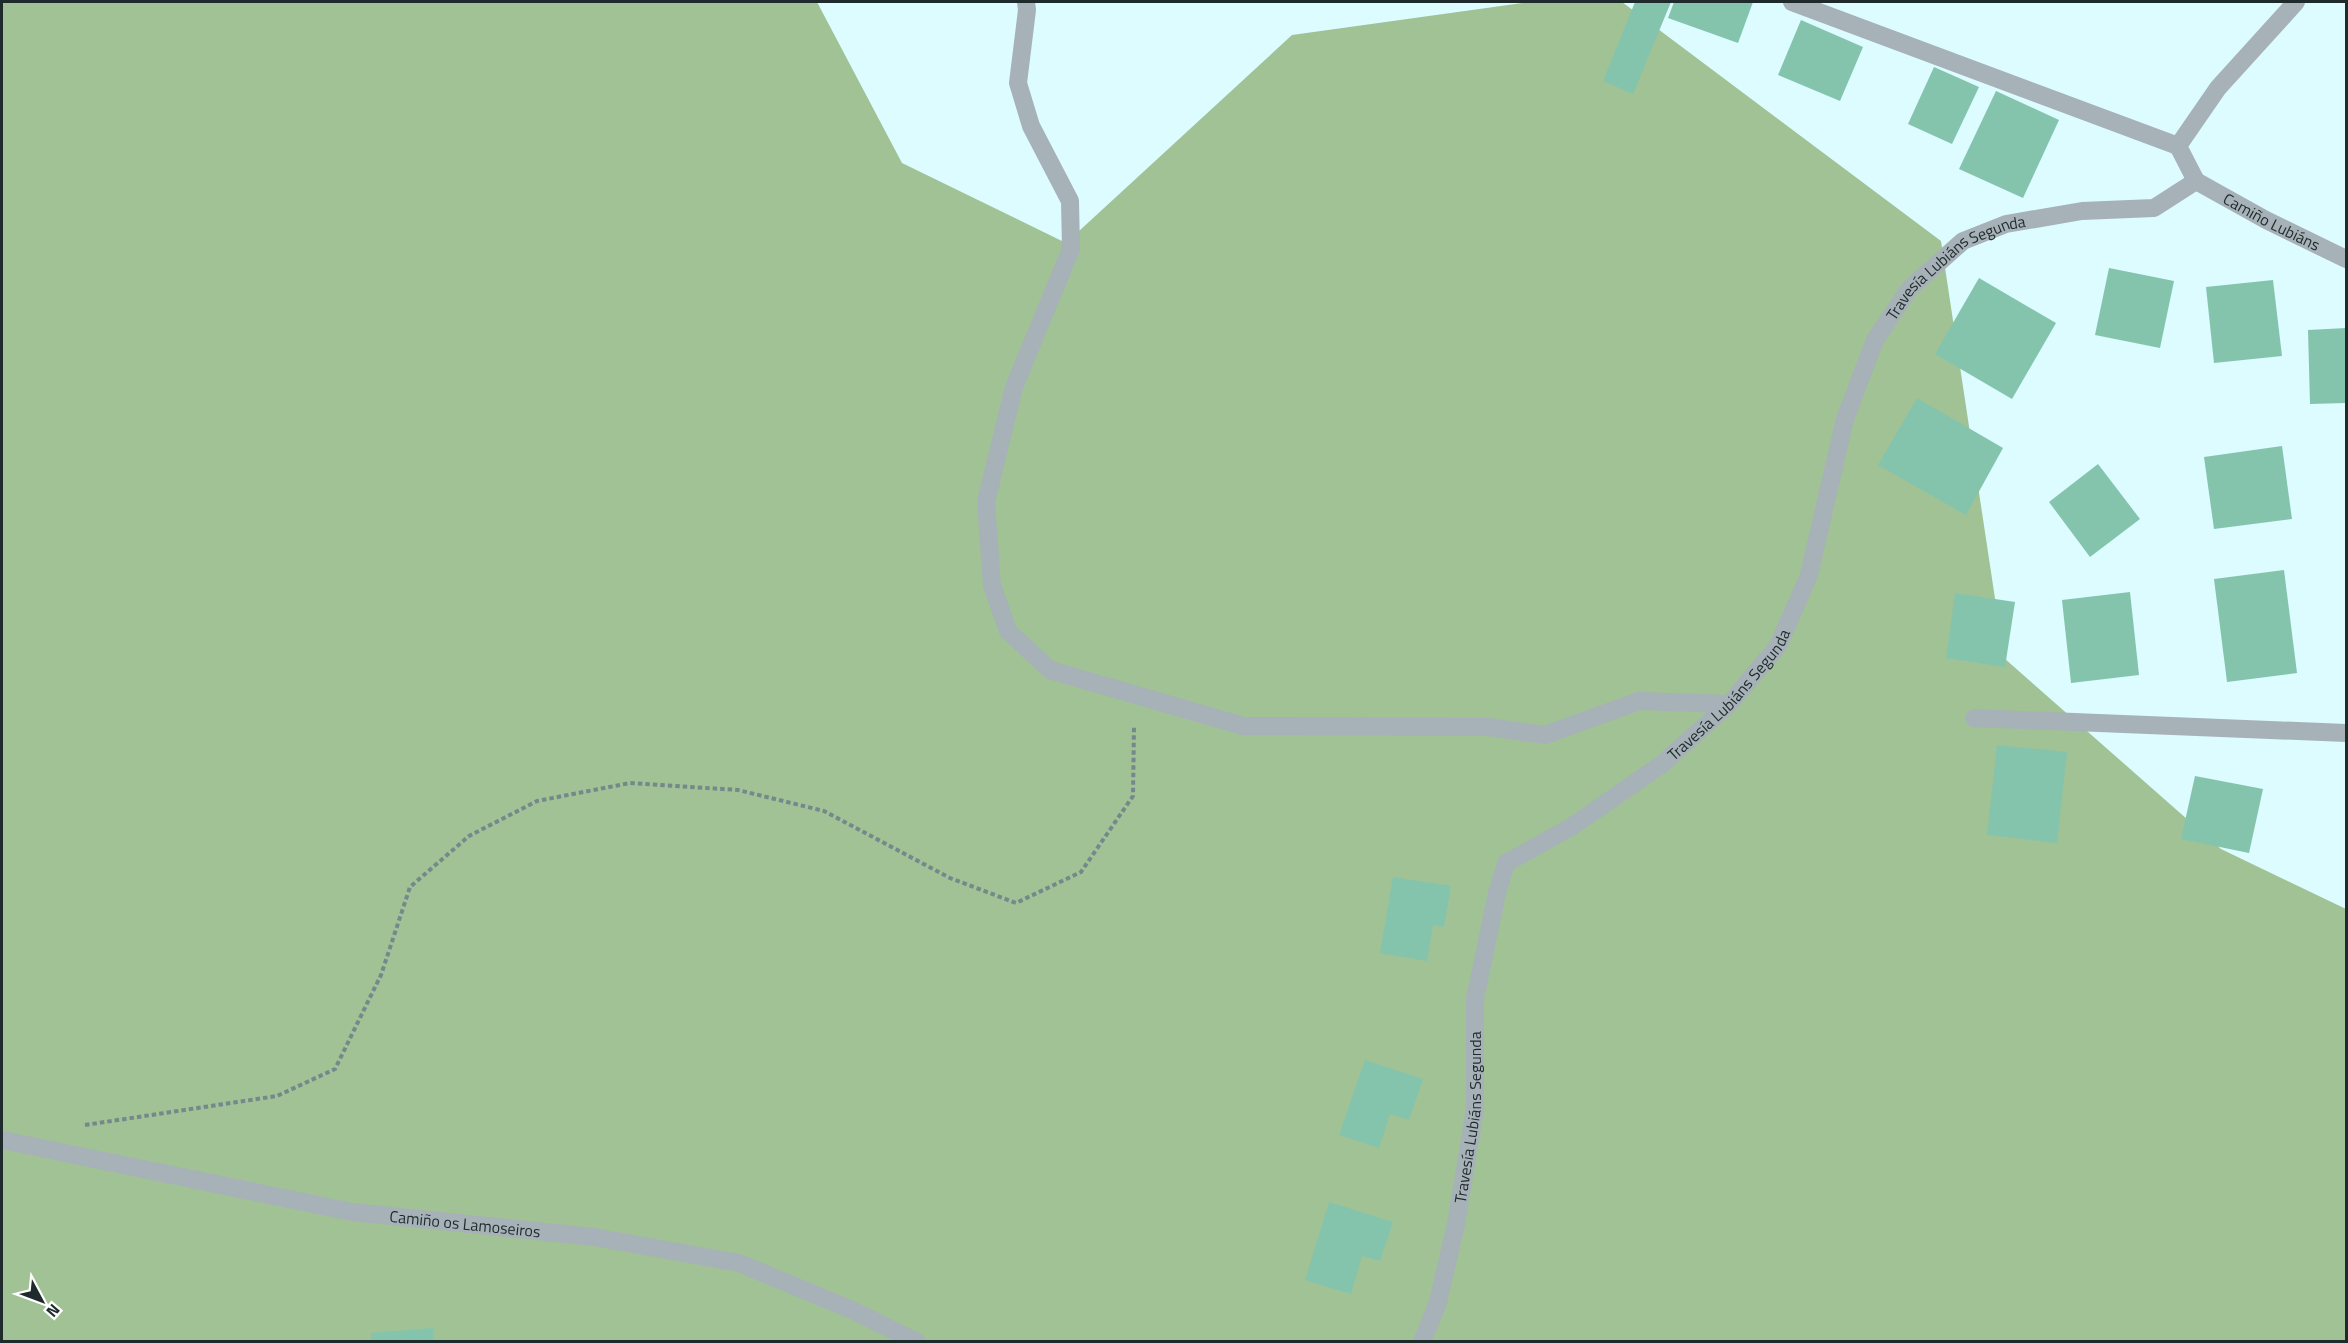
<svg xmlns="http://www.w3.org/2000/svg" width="2348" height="1343" font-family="'Titillium Web',sans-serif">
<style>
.forest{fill:#a1c295}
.building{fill:#84c4ad}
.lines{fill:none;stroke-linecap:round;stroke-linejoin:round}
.path{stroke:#74898b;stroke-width:4;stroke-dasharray:4.5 3;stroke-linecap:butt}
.minor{stroke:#a7b1b8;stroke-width:18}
.labels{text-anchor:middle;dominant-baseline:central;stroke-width:4.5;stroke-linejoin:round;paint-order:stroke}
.street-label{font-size:16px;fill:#1e2a2b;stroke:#fff}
</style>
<rect width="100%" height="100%" fill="#dcfcff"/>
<!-- forest -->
<path class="forest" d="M2 2H817L902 163 1066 243 1292 35 1530 2H1622L1941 241 2004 658 2221 849 2346 909V1341L2 1342Z"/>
<!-- building -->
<g class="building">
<path d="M1635 2H1671L1633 94 1603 81Z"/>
<path d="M1674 2H1753L1738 43 1668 18Z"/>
<path d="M1801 20 1863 47 1840 101 1778 75Z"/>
<path d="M1934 67 1979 87 1952 144 1908 124Z"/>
<path d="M1996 91 2059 120 2023 198 1959 169Z"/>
<path d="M2109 268 2174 281 2160 348 2095 335Z"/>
<path d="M1979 278 2056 323 2012 399 1935 354Z"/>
<path d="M2273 280 2282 356 2214 363 2206 287Z"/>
<path d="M2346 328V403L2310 404 2308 330Z"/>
<path d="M1917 398 2003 448 1966 515 1878 465Z"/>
<path d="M2282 446 2292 519 2214 529 2204 457Z"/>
<path d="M2098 464 2140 519 2090 557 2049 502Z"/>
<path d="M2284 570 2297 673 2227 682 2214 579Z"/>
<path d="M2130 592 2139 675 2071 683 2062 600Z"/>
<path d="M1955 593 2015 602 2005 667 1946 658Z"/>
<path d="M1997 745 2067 752 2057 843 1987 835Z"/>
<path d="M2195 776 2263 789 2249 853 2181 839Z"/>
<path d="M1393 877 1451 886 1444 927 1433 925 1427 961 1380 953Z"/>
<path d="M1365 1060 1423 1079 1409 1120 1390 1114 1379 1148 1339 1135Z"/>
<path d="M1329 1202 1393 1222 1380 1261 1362 1256 1351 1294 1305 1280Z"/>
<path d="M433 1328 434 1342H371V1333Z"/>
</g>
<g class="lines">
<!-- path -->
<path class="path" d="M85 1125 277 1096 335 1069 381 975 410 887 469 836 537 801 630 783 738 790 824 811 950 878 1016 903 1081 872 1133 796 1134 726"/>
<!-- minor -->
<g class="minor">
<path d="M1026 2 1027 10 1018 83 1031 126 1070 201 1071 249 1014 387 986 502 992 585 1008 631 1050 670 1243 726 1489 727 1545 735 1639 701 1729 704"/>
<path d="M1792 2 2178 146"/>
<path d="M2196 181 2178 146 2218 88 2296 2"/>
<path id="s1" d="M2196 181 2266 220 2346 259"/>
<path d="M1974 718 2346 733"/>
<path id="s2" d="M2 1140 352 1212 594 1237 739 1263 852 1310 917 1342"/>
<path id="s3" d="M1422 1342 1438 1302 1456 1224 1475 1109V999L1497 893 1506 863 1571 827 1662 764 1729 704 1778 646 1809 575 1845 419 1875 340 1910 288 1963 241 2006 224 2082 211 2154 208 2196 181"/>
</g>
</g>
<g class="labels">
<!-- street labels -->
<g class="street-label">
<text stroke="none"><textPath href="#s1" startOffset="86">Camiño Lubiáns</textPath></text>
<text stroke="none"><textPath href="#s3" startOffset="1275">Travesía Lubiáns Segunda</textPath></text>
<text stroke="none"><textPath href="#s3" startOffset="771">Travesía Lubiáns Segunda</textPath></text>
<text stroke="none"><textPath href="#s3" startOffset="231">Travesía Lubiáns Segunda</textPath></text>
<text stroke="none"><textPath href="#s2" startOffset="471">Camiño os Lamoseiros</textPath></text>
</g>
</g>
<!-- border -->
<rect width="2348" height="1343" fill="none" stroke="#1e2a2b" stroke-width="6"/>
<!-- north arrow -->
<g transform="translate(42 1301) rotate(131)" stroke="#ffffff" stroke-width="4.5" paint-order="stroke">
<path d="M0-4.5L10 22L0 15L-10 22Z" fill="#1e2a2b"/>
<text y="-9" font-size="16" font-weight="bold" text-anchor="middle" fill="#1e2a2b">N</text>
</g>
</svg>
